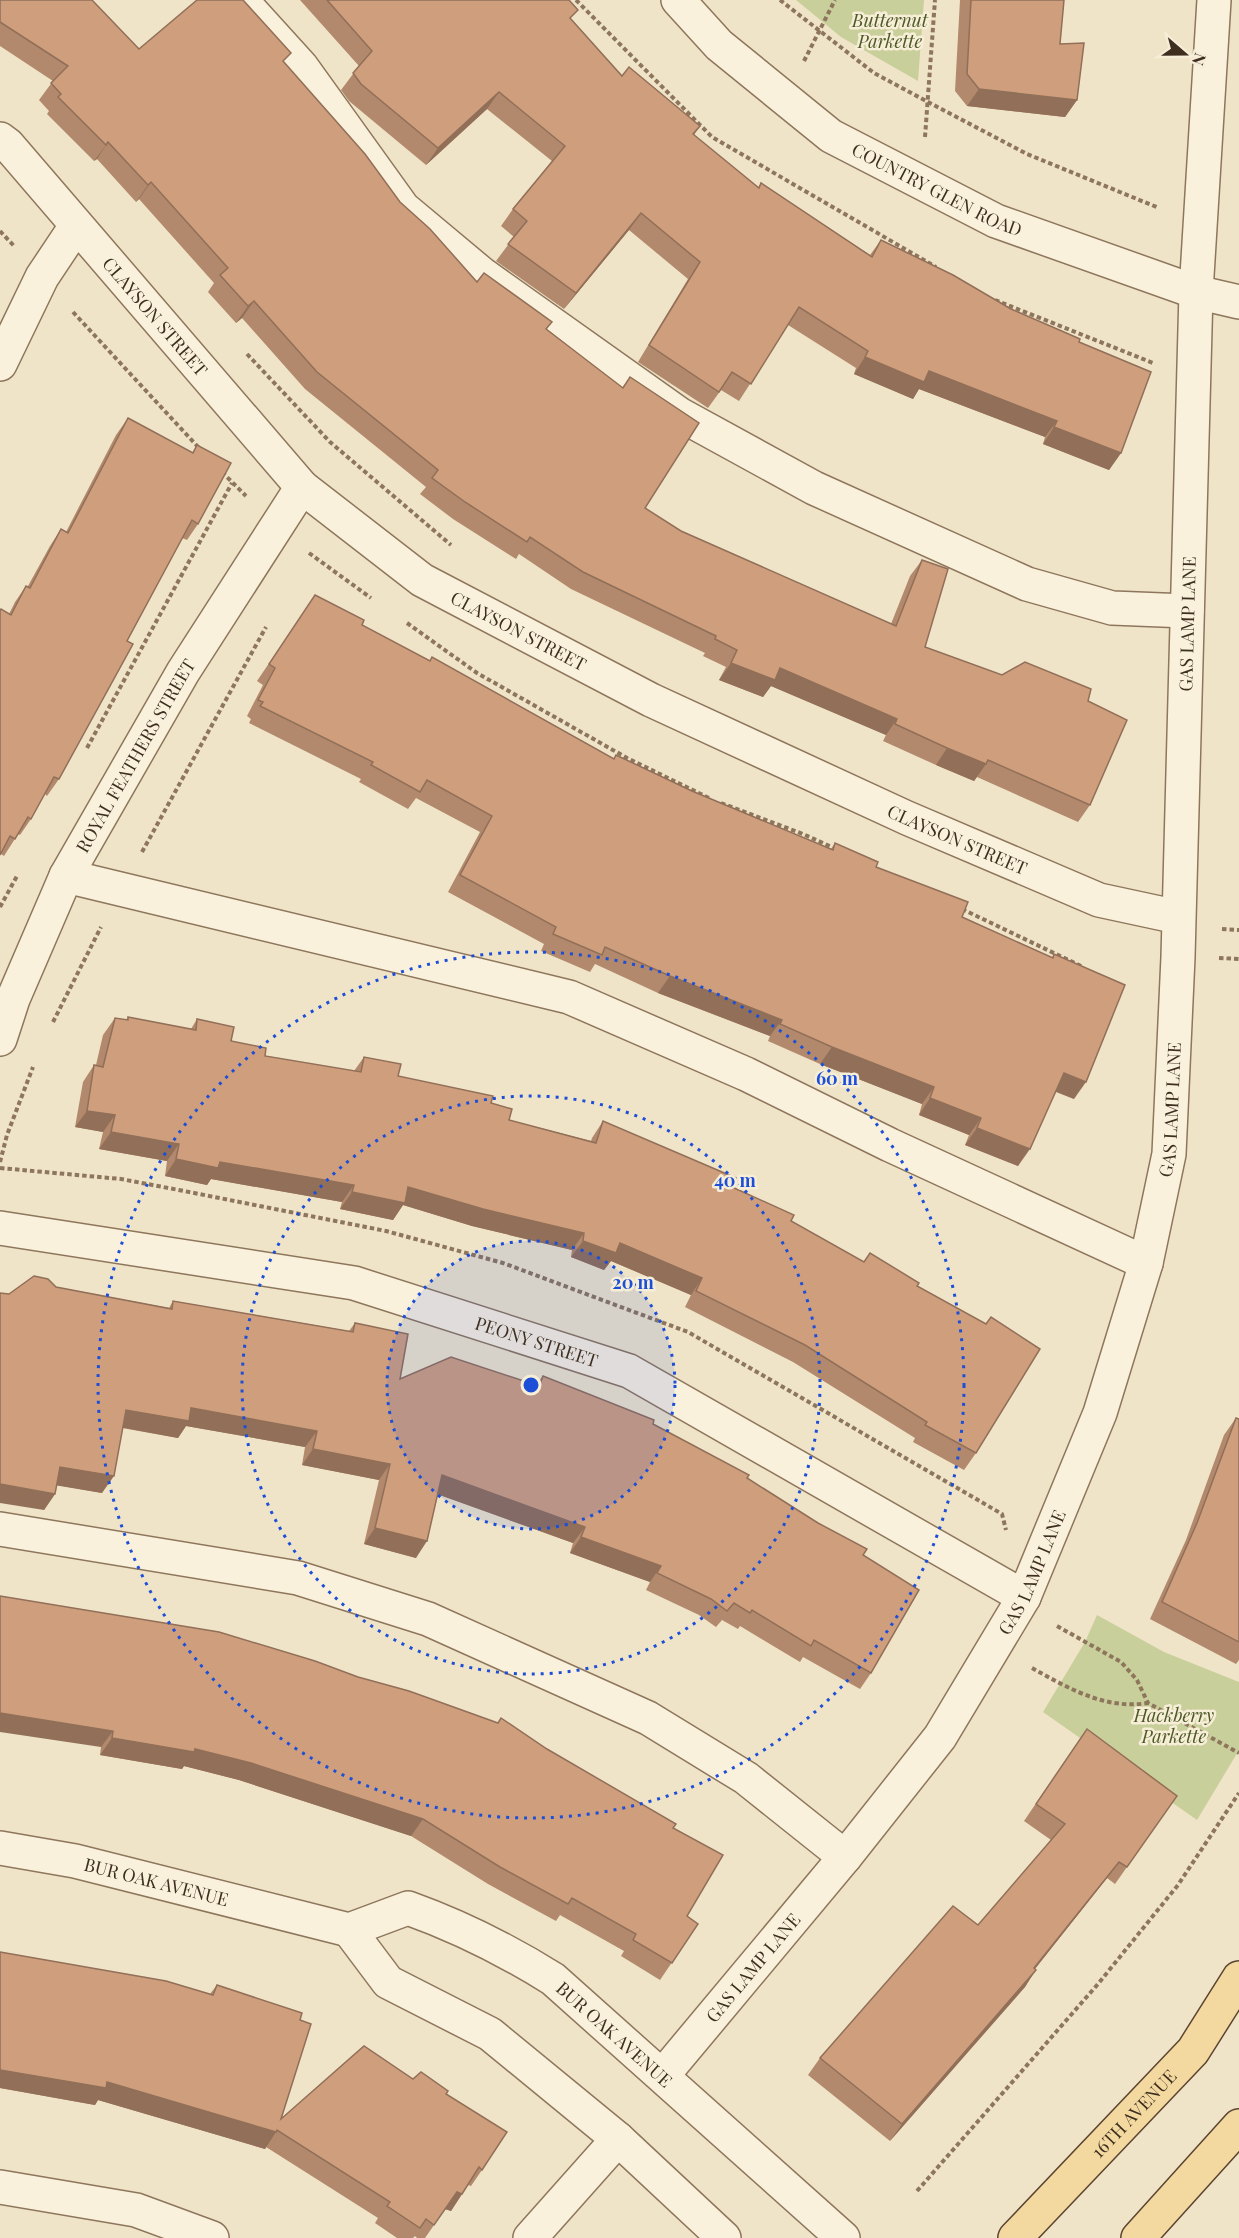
<svg xmlns="http://www.w3.org/2000/svg" width="1239" height="2238" font-family="'Playfair Display',serif">
<style>
.green{fill:#c9cf9b}
.lines{fill:none;stroke-linecap:round;stroke-linejoin:round}
.minor-casing{stroke:#8d765c;stroke-width:36}
.major-casing{stroke:#5b4430;stroke-width:36}
.path{stroke:#8d765c;stroke-width:4;stroke-dasharray:4.5 3;stroke-linecap:butt}
.minor{stroke:#faf1dc;stroke-width:33}
.major{stroke:#f3d9a0;stroke-width:33}
.wall{fill:#b2896c}
.shaded-wall{fill:#916f58}
.building{fill:#cf9f7d;stroke:#916f58;stroke-width:1.5}
.ring{fill:none;stroke:#1d4ed8;stroke-width:3;stroke-dasharray:3 6}
.labels{text-anchor:middle;dominant-baseline:central;stroke-width:5;stroke-linejoin:round;paint-order:stroke}
.park-label{font-size:18px;font-style:italic;fill:#4d5a26;stroke:#f7eed8}
.street-label{font-size:18px;fill:#3d2e20;stroke:#f7eed8}
.centre{fill:#1d4ed8;stroke:#f7eed8;stroke-width:3}
.ring-label{font-size:18px;text-anchor:middle;font-weight:bold;fill:#1d4ed8;stroke:#f7eed8;stroke-width:5;stroke-linejoin:round;paint-order:stroke}
</style>
<rect width="100%" height="100%" fill="#f0e4c8"/>
<!-- green -->
<g class="green">
<path d="M796 0H924L918 81 841 37Z"/>
<path d="M1097 1615 1164 1652 1239 1682V1750L1197 1820 1043 1712 1085 1642Z"/>
</g>
<g class="lines">
<!-- minor casing -->
<g class="minor-casing">
<g id="minor">
<path d="M241 0 301 66 403 208 482 274 679 414 814 488 1027 584 1112 608 1187 611"/>
<path id="s1" d="M678 0 719 45 831 136 996 221 1196 292 1239 302"/>
<path id="s2" d="M0 139 8 145 302 487 422 580 651 700 907 818 1099 900 1178 917"/>
<path d="M0 364 42 277 76 226"/>
<path d="M66 876 569 997 746 1074 890 1145 1146 1263"/>
<path id="s3" d="M0 1039 13 999 66 876 183 672 302 487"/>
<path id="s4" d="M0 1228 354 1283 629 1371 1024 1597"/>
<path d="M0 1529 298 1578 428 1619 648 1718 746 1778 845 1857"/>
<path id="s5" d="M0 1848 75 1861 349 1930 408 1908C461 1927 505 1949 553 1979L843 2238"/>
<path d="M349 1930 388 1982 490 2034 618 2139 724 2238"/>
<path id="s6" d="M663 2075 845 1857 940 1737 1024 1597 1100 1413 1146 1263 1169 1154 1178 957 1196 292 1214 0"/>
<path d="M0 2187 136 2210 212 2238"/>
<path d="M530 2238 618 2139"/>
</g>
</g>
<!-- major casing -->
<g class="major-casing">
<g id="major">
<path id="s7" d="M1015 2238 1193 2051 1239 1978"/>
<path d="M1138 2238 1239 2126"/>
</g>
</g>
<!-- path -->
<g class="path">
<path d="M576 0 712 137 936 267"/>
<path d="M780 0 874 73 928 102 1027 154 1159 208"/>
<path d="M804 61 835 0"/>
<path d="M925 137 935 0"/>
<path d="M0 231 14 246"/>
<path d="M995 300 1153 363"/>
<path d="M73 312 200 449"/>
<path d="M247 354 330 442 451 545"/>
<path d="M222 472 246 496"/>
<path d="M309 553 371 598"/>
<path d="M407 623 477 673 627 758 711 799"/>
<path d="M87 748 232 483"/>
<path d="M721 803 803 834 836 849"/>
<path d="M142 852 266 627"/>
<path d="M0 907 17 876"/>
<path d="M962 909 1083 967"/>
<path d="M1222 929 1239 930"/>
<path d="M1219 958 1239 959"/>
<path d="M53 1022 101 927"/>
<path d="M0 1162 7 1135 33 1067"/>
<path d="M0 1168 121 1179 184 1191 386 1231 503 1263 688 1332 1002 1514 1006 1530"/>
<path d="M1057 1626 1121 1662 1137 1680 1148 1703 1239 1753"/>
<path d="M1032 1668C1068 1688 1105 1710 1148 1703"/>
<path d="M917 2191 1098 1984 1178 1885 1239 1793"/>
</g>
<!-- minor -->
<use href="#minor" class="minor"/>
<!-- major -->
<use href="#major" class="major"/>
</g>
<!-- wall -->
<g class="wall">
<path d="M0 0 139 49 284 62 400 202 477 282 547 329 622 388 630 377 645 508 681 531 891 624 910 576 922 560 925 647 1002 675 1088 701 1090 805 1078 822 977 777 974 781 936 765 883 741 886 735 771 686 763 697 719 680 726 667 703 656 705 653 571 589 519 554 516 559 453 519 420 494 426 487 305 389 242 318 236 323 208 292 214 283 139 199 136 202 97 159 94 161 47 114 49 111 39 100 53 81 0 46Z"/>
<path d="M300 0H569L571 19 622 76 700 126 694 135 758 188 761 183 870 255 881 240 1011 309 1079 342 1121 453 1109 470 1043 444 1045 437 919 389 913 399 854 374 856 368 788 325 739 401 721 390 708 408 638 362 688 279 629 230 564 309 496 261 514 237 501 226 513 209 552 161 487 109 426 165 349 101 341 90 359 66Z"/>
<path d="M960 0H1064L1060 44 1077 100 1065 117 967 106 955 91Z"/>
<path d="M128 418 192 453 197 445 198 524 187 540 182 538 127 641 59 779 47 796 45 794 31 819 20 835 18 834 4 856 1 854 9 614 15 602 26 586H28L50 546 61 529 66 532 116 435Z"/>
<path d="M315 595 362 625 613 759 616 755 692 791 831 849 835 843 962 917 1052 958 1054 954 1074 1099 1056 1092 1018 1166 965 1145 969 1135 919 1115 922 1104 820 1064 768 1041 770 1036 658 993 595 964 590 972 541 951 544 944 448 892 480 832 416 798 408 809 359 782 361 779 249 723 251 719 247 716 263 685 257 681Z"/>
<path d="M128 1017 191 1029 197 1019 231 1041 265 1056 354 1071 364 1057 398 1076 491 1103 509 1120 591 1141 592 1138 603 1121 732 1187 864 1262 870 1253 917 1286 986 1324 991 1317 976 1453 964 1470 913 1442 915 1438 793 1362 685 1307 691 1295 611 1261 604 1270 571 1257 572 1250 472 1226 403 1205 393 1220 340 1209 342 1202 211 1179 207 1185 165 1176 167 1161 99 1149 103 1132 75 1127 83 1082 94 1065H96L103 1035 115 1018 126 1020Z"/>
<path d="M56 1287 169 1308 173 1301 349 1331 355 1323 400 1379 536 1385 543 1376 653 1424 747 1478 863 1555 871 1673 860 1689 803 1657 800 1662 740 1626 738 1629 722 1620 716 1627 699 1615 646 1590 650 1582 570 1553 573 1543 438 1494 416 1558 364 1544 379 1480 302 1465 305 1447 186 1426 178 1438 122 1428 102 1493 57 1485 55 1494 44 1510 9 1294Z"/>
<path d="M1236 1418 1239 1419V1660L1236 1664 1150 1619 1186 1540 1224 1435Z"/>
<path d="M0 1596 547 1749 673 1828 687 1916 698 1924 660 1980 621 1956 624 1951 560 1915 556 1921 488 1884 411 1836 239 1780 184 1766 182 1769 100 1755 101 1747Z"/>
<path d="M1075 1746 1177 1796 1115 1884 1107 1878 1035 1969 1025 1987 890 2141 808 2075 820 2058 978 1925 1051 1840 1024 1821Z"/>
<path d="M0 1952 210 1994 217 1985 281 2119 413 2079 446 2094 482 2170 471 2186 468 2185 451 2211 445 2209 425 2238H417L415 2236 413 2238H397L375 2223 378 2218 266 2147 265 2149 98 2100 95 2105 0 2088Z"/>
</g>
<!-- shaded-wall -->
<g class="shaded-wall">
<path d="M979 89 1077 100 1065 117 967 106Z"/>
<path d="M499 92 487 109 426 165 438 148Z"/>
<path d="M108 142 97 159 94 161 106 145Z"/>
<path d="M151 182 139 199 136 202 148 185Z"/>
<path d="M641 213 629 230 564 309 576 293Z"/>
<path d="M254 301 242 318 236 323 248 306Z"/>
<path d="M865 357 929 371 1057 421 1045 437 919 389 913 399 854 374Z"/>
<path d="M1054 427 1121 453 1109 470 1043 444Z"/>
<path d="M731 663 780 668 897 719 886 735 771 686 763 697 719 680Z"/>
<path d="M947 748 986 764 974 781 936 765Z"/>
<path d="M670 976 782 1020 770 1036 658 993Z"/>
<path d="M832 1047 934 1087 922 1104 820 1064Z"/>
<path d="M1064 1073 1086 1082 1074 1099 1052 1090Z"/>
<path d="M930 1098 981 1118 969 1135 919 1115Z"/>
<path d="M87 1111 115 1115 103 1132 75 1127Z"/>
<path d="M977 1128 1030 1149 1018 1166 965 1145Z"/>
<path d="M111 1132 179 1144 167 1161 99 1149Z"/>
<path d="M176 1159 220 1162 354 1185 342 1202 211 1179 207 1185 165 1176Z"/>
<path d="M408 1187 584 1233 572 1250 472 1226 403 1205 393 1220 340 1209 352 1192Z"/>
<path d="M583 1241 620 1243 702 1278 691 1295 611 1261 604 1270 571 1257Z"/>
<path d="M191 1408 317 1431 305 1447 186 1426 178 1438 114 1426 126 1410Z"/>
<path d="M313 1449 390 1464 379 1480 302 1465Z"/>
<path d="M60 1467 114 1476 102 1493 48 1484Z"/>
<path d="M442 1475 585 1527 573 1543 431 1492Z"/>
<path d="M0 1484 55 1494 44 1510 0 1503Z"/>
<path d="M375 1528 427 1541 416 1558 364 1544Z"/>
<path d="M581 1537 661 1566 650 1582 570 1553Z"/>
<path d="M0 1713 113 1731 101 1747 0 1732Z"/>
<path d="M112 1738 195 1749 251 1763 423 1819 411 1836 239 1780 184 1766 182 1769 100 1755Z"/>
<path d="M1119 1862 1107 1878 1022 1985 1034 1968Z"/>
<path d="M1036 1970 1025 1987 890 2141 902 2124Z"/>
<path d="M0 2070 107 2082 276 2132 265 2149 98 2100 95 2105 0 2088Z"/>
<path d="M457 2192 462 2194 451 2211 445 2209 425 2238Z"/>
</g>
<!-- building -->
<g class="building">
<path d="M0 0H92L139 49 197 0H243L291 53 283 61 365 154 400 202 430 229 477 282 484 273 552 322 546 329 623 388 630 377 699 423 645 508 681 531 896 626 922 560 948 569 925 647 1002 675 1025 662 1091 689 1088 701 1127 720 1090 805 988 760 986 764 947 748 895 724 897 719 780 668 775 680 731 663 737 650 715 639 716 636 583 572 530 537 527 542 465 502 432 478 438 470 317 372 254 301 248 306 220 275 228 268 151 182 148 185 108 142 106 145 58 97 61 94 51 83 68 66 0 22Z"/>
<path d="M327 0H569L578 10 570 18 622 76 629 67 700 126 693 134 759 188 761 183 872 257 881 240 953 275 1011 309 1080 339 1079 342 1151 372 1121 453 1054 427 1057 421 929 371 924 382 865 357 868 351 799 307 751 384 732 372 719 392 649 345 700 262 641 213 576 293 508 244 527 221 513 209 565 146 499 92 438 148 361 84 353 73 372 51Z"/>
<path d="M971 0H1064L1060 44 1084 43 1077 100 979 89 967 74Z"/>
<path d="M128 418 193 453 197 445 231 463 198 524 192 520 127 641 133 644 59 779 54 777 31 819 28 817 15 839 10 836 0 855V611L1 609 11 615 26 586 30 588 61 529 68 533Z"/>
<path d="M315 595 364 620 362 625 430 661 432 657 614 759 616 755 692 791 833 850 835 843 878 862 876 867 968 902 962 917 1053 958 1054 954 1125 985 1086 1082 1064 1073 1030 1149 977 1128 981 1118 930 1098 934 1087 832 1047 780 1024 782 1020 670 976 605 947 602 955 553 934 556 927 460 875 492 816 427 780 420 792 371 765 373 762 260 706 263 702 258 700 275 668 269 664Z"/>
<path d="M128 1017 196 1030 197 1019 234 1027 231 1041 266 1048 265 1056 361 1072 364 1057 401 1064 398 1076 493 1096 491 1103 512 1109 509 1120 596 1143 603 1121 736 1178 732 1187 794 1215 791 1221 864 1262 870 1253 919 1283 917 1286 986 1324 991 1317 1040 1349 976 1453 925 1425 927 1422 805 1345 696 1291 702 1278 620 1243 616 1253 583 1241 584 1233 483 1209 408 1187 405 1203 352 1192 354 1185 220 1162 218 1168 176 1159 179 1144 111 1132 115 1115 87 1111 94 1065 103 1067 115 1018 128 1020Z"/>
<path d="M34 1276 48 1279 56 1287 172 1309 173 1301 353 1332 355 1323 408 1334 400 1379 451 1357 539 1386 543 1376 654 1420 653 1424 749 1475 747 1478 818 1523 867 1549 863 1555 919 1590 871 1673 814 1640 811 1646 752 1610 750 1613 734 1603 727 1611 711 1599 657 1573 661 1566 581 1537 585 1527 442 1475 427 1541 375 1528 390 1464 313 1449 317 1431 191 1408 189 1421 126 1410 114 1476 60 1467 55 1494 0 1484V1293L9 1294Z"/>
<path d="M1236 1418 1239 1419V1642L1162 1602 1197 1523Z"/>
<path d="M0 1596 219 1632 315 1661 358 1677 409 1691 498 1723 501 1718 547 1749 676 1824 673 1828 723 1855 687 1916 698 1924 672 1963 633 1940 636 1934 572 1898 568 1904 500 1867 423 1819 251 1763 195 1749 194 1752 112 1738 113 1731 0 1713Z"/>
<path d="M1087 1729 1177 1796 1127 1867 1119 1862 1034 1968 1036 1970 902 2124 820 2058 953 1906 978 1925 1065 1824 1036 1804Z"/>
<path d="M0 1952 166 1981 213 1995 217 1985 302 2013 300 2020 311 2024 281 2119 364 2046 413 2079 421 2072 448 2091 446 2094 507 2132 482 2170 479 2167 462 2194 457 2192 434 2225 426 2219 420 2228 387 2206 390 2202 277 2130 276 2132 107 2082 106 2088 0 2070Z"/>
</g>
<!-- distance rings -->
<circle cx="531" cy="1385" r="144" fill="#1d4ed8" fill-opacity=".12"/>
<g class="ring">
<circle cx="531" cy="1385" r="144"/>
<circle cx="531" cy="1385" r="289"/>
<circle cx="531" cy="1385" r="433"/>
</g>
<g class="labels">
<!-- park labels -->
<g class="park-label">
<text x="890" y="20">Butternut<tspan x="890" dy="21">Parkette</tspan></text>
<text x="1174" y="1715">Hackberry<tspan x="1174" dy="21">Parkette</tspan></text>
</g>
<!-- street labels -->
<g class="street-label">
<text stroke="none"><textPath href="#s1" startOffset="324">COUNTRY GLEN ROAD</textPath></text>
<text stroke="none"><textPath href="#s2" startOffset="236">CLAYSON STREET</textPath></text>
<text stroke="none"><textPath href="#s6" startOffset="1598">GAS LAMP LANE</textPath></text>
<text stroke="none"><textPath href="#s2" startOffset="722">CLAYSON STREET</textPath></text>
<text stroke="none"><textPath href="#s3" startOffset="315">ROYAL FEATHERS STREET</textPath></text>
<text stroke="none"><textPath href="#s2" startOffset="1208">CLAYSON STREET</textPath></text>
<text stroke="none"><textPath href="#s6" startOffset="1112">GAS LAMP LANE</textPath></text>
<text stroke="none"><textPath href="#s4" startOffset="550">PEONY STREET</textPath></text>
<text stroke="none"><textPath href="#s6" startOffset="626">GAS LAMP LANE</textPath></text>
<text stroke="none"><textPath href="#s5" startOffset="160">BUR OAK AVENUE</textPath></text>
<text stroke="none"><textPath href="#s6" startOffset="140">GAS LAMP LANE</textPath></text>
<text stroke="none"><textPath href="#s5" startOffset="666">BUR OAK AVENUE</textPath></text>
<text stroke="none"><textPath href="#s7" startOffset="172">16TH AVENUE</textPath></text>
</g>
</g>
<circle cx="531" cy="1385" r="9" class="centre"/>
<g class="ring-label">
<text x="837" y="1085">60 m</text>
<text x="735" y="1187">40 m</text>
<text x="633" y="1289">20 m</text>
</g>
<!-- north arrow -->
<g transform="translate(1185 54) rotate(110)" stroke="#f7eed8" stroke-width="4.5" paint-order="stroke">
<path d="M0-4.5L10 22L0 15L-10 22Z" fill="#3d2e20"/>
<text y="-9" font-size="16" font-weight="bold" text-anchor="middle" fill="#3d2e20">N</text>
</g>
</svg>
